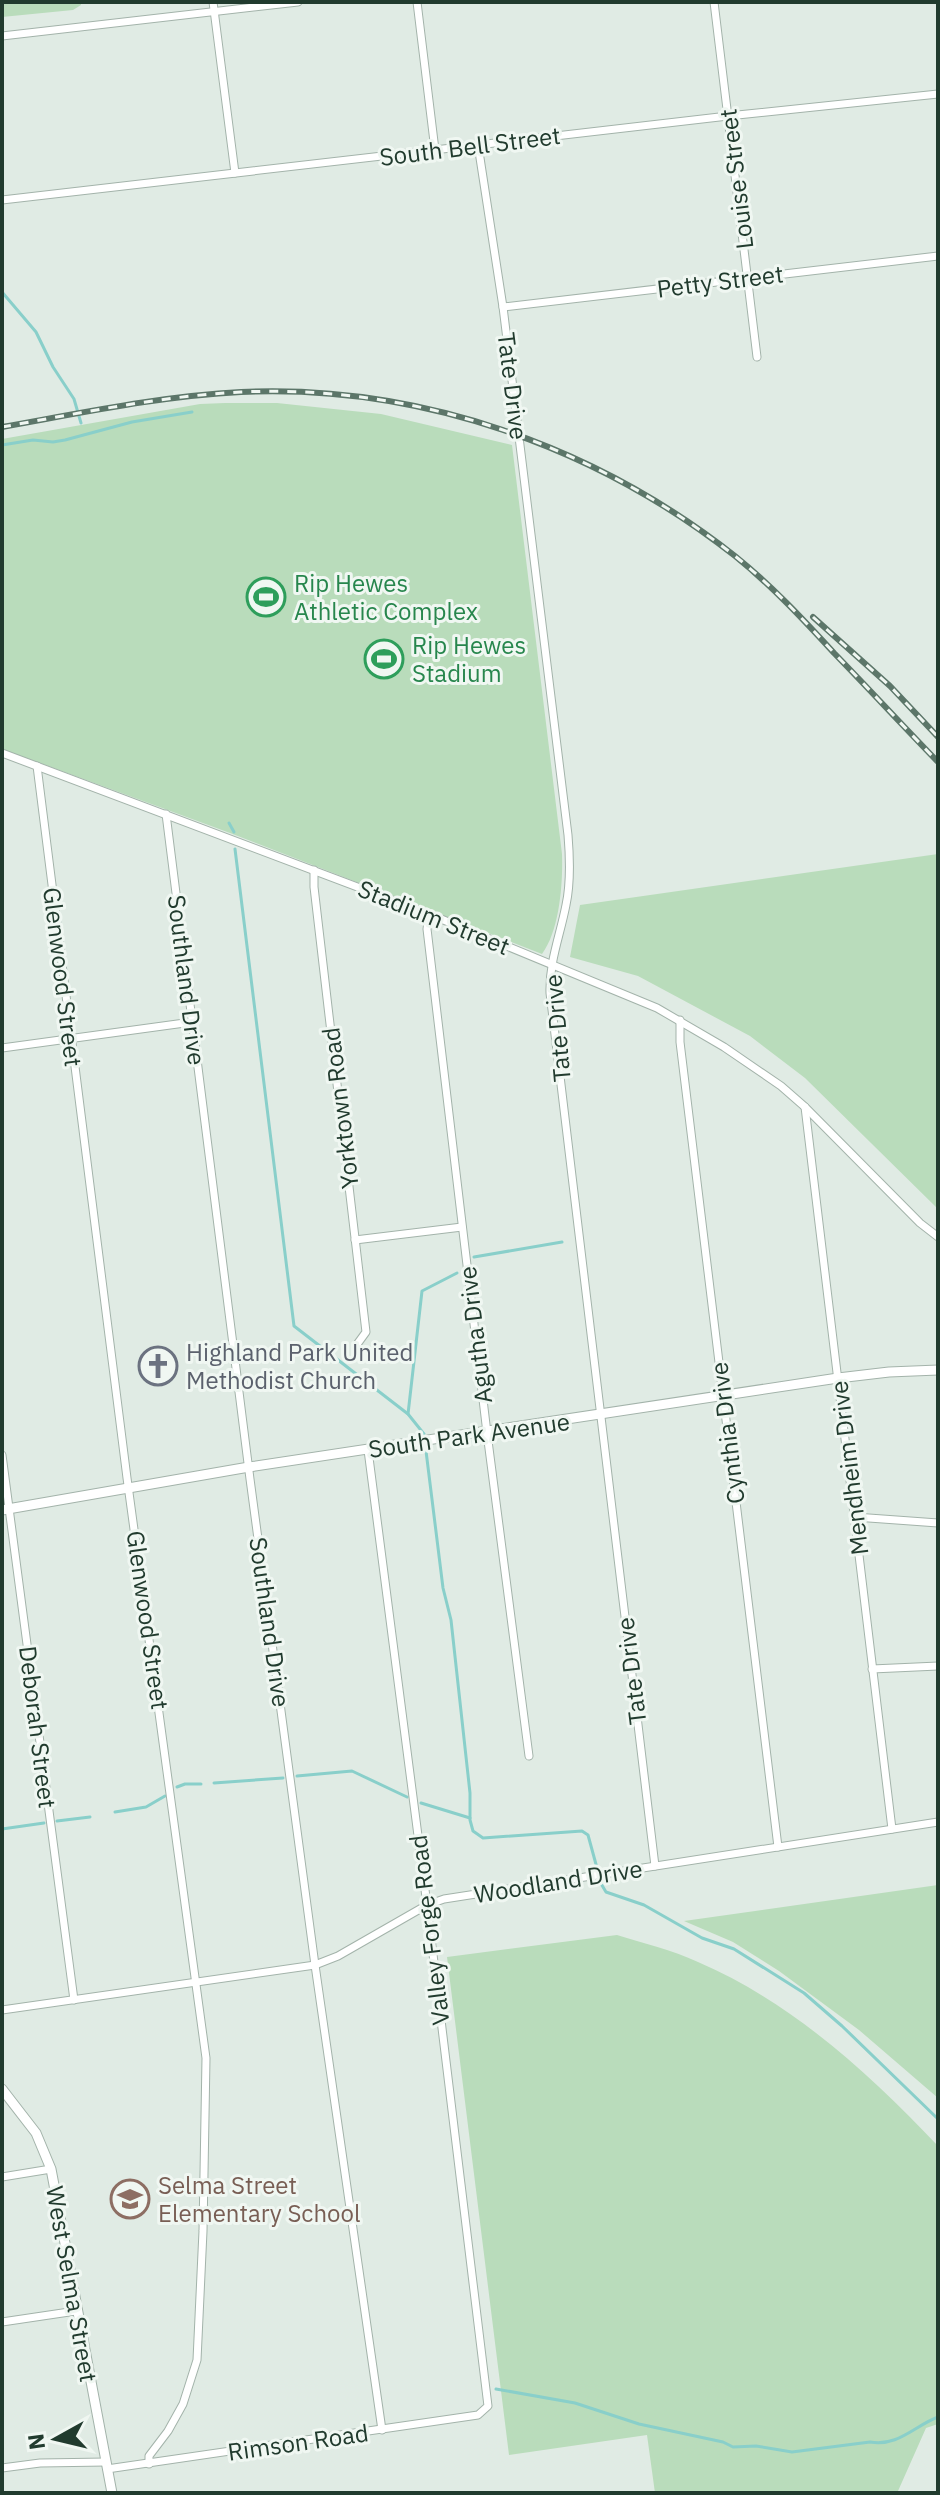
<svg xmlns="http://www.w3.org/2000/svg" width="940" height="2495" font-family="'IBM Plex Sans',sans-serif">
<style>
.green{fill:#b9dcbb}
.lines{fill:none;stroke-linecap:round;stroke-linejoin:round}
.stream{stroke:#89cfca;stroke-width:3}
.minor-casing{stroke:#a3b3aa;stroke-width:9}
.tertiary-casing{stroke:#a3b3aa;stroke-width:11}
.minor{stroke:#fff;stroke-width:7}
.tertiary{stroke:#fff;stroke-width:9}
.rail-casing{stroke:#5c7669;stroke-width:6}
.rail{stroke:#f0f7f2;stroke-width:3;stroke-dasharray:9;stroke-linecap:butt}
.labels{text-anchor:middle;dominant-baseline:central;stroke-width:6;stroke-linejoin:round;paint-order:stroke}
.street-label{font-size:24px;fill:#213b2e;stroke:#f0f7f2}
.leisure-label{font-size:24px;fill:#27864d;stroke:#f0f7f2;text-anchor:start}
.worship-label{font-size:24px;fill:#5b616d;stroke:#f0f7f2;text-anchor:start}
.education-label{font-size:24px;fill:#785e54;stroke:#f0f7f2;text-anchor:start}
</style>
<rect width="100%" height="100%" fill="#e0ebe4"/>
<!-- green -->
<g class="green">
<path d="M2 2H81V5L73 10 2 17Z"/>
<path d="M225 403H277L381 414 512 445 562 854C563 882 560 930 542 954L230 833 2 749V439L200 404Z"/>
<path d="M938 854V1209L805 1078 750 1036 638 976 570 957 580 905Z"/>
<path d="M938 1885V2098L859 2030 779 1971 733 1942 684 1921Z"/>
<path d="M617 1935C643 1943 672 1950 698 1962 791 2002 869 2073 938 2146V2424L926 2428 898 2491 887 2493H655L647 2435 509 2455 447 1957Z"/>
</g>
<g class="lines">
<!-- stream -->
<g class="stream">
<path d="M2 292 36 332 53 367 74 399 81 423"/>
<path d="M2 445 33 440 53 442 65 440 132 422 192 412"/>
<path d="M229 823 234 832"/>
<path d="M235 849 294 1326 408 1414 424 1434"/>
<path d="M474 1257 562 1242"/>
<path d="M408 1414 422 1291 457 1273"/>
<path d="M426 1451 443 1588 451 1620 470 1793V1820L473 1831 483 1838 582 1831 588 1835 597 1868"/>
<path d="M297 1776 352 1771 407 1797"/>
<path d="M214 1783 283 1778"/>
<path d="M177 1787 185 1784H201"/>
<path d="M421 1803 470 1818"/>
<path d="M115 1812 146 1807 165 1796"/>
<path d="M57 1821 90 1817"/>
<path d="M2 1829 44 1823"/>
<path d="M600 1882 606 1892 644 1905 702 1938 734 1949 804 1993 842 2026 938 2119"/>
<path d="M496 2389 575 2403 639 2424 723 2442 733 2447 756 2446 792 2452 870 2442C898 2447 914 2426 938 2417"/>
</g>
<!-- minor casing -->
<g class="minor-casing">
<g id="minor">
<path d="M213 2 235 173"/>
<path d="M417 2 435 150"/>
<path d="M714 2 757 357"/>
<path d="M2 36 298 2"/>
<path d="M478 145 503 307 568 835C570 859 571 882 566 905 560 936 549 962 550 993L655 1866"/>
<path d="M2 200 728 116 938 94"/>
<path d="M503 307 938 256"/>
<path d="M2 753 429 914 657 1008 724 1047 781 1086 805 1107 920 1223 938 1237"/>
<path d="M37 766 127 1478 206 2058 203 2231 197 2360 183 2404 168 2431 149 2456V2464"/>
<path d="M166 814 250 1479 315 1965 382 2430"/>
<path d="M314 870V887L366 1332 358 1343"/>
<path d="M429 914 427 929 487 1433 529 1756"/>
<path d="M680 1020V1042L778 1847"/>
<path d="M2 1048 192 1022"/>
<path d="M805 1107 892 1829"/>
<path d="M355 1240 462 1227"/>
<path d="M2 1455 74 2000"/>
<path d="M855 1517 938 1523"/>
<path d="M872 1669 938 1666"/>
<path d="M2 2010 315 1965 338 1956 427 1905 444 1899 938 1822"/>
<path d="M2 2177 51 2169"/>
<path d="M2 2322 76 2311"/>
<path d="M2 2468 40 2463 106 2462"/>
<path d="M107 2469 478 2415 488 2406 427 1905 368 1450"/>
</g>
</g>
<!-- tertiary casing -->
<g class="tertiary-casing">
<g id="tertiary">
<path d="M2 1510 249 1467 838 1378 889 1372 938 1370"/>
<path d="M2 2089 36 2133 51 2169 112 2493"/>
</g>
</g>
<!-- minor -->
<use href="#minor" class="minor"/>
<!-- tertiary -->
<use href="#tertiary" class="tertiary"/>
<!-- rail casing -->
<g class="rail-casing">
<g id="rail">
<path d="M2 427C81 413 161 396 241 392 419 384 595 446 735 556 771 585 803 619 834 653 869 689 903 726 938 762"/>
<path d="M813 617 890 686 938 737"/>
</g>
</g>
<!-- rail -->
<use href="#rail" class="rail"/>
</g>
<!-- icons -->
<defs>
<g id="stadium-ring" transform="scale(2)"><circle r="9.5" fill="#f0f7f2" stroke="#2e9e5b" stroke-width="1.5"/><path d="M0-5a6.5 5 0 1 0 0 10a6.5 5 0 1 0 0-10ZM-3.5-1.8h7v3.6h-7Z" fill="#2e9e5b"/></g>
<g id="church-ring" transform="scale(2)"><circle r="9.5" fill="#f0f7f2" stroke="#6b7280" stroke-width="1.5"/><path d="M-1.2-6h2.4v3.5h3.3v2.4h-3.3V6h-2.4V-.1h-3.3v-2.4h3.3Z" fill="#6b7280"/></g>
<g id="school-ring" transform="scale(2)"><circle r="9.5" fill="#f0f7f2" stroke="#8d6e63" stroke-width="1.5"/><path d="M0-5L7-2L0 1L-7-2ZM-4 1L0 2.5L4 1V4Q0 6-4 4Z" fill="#8d6e63"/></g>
</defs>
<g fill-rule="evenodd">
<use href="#stadium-ring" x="266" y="597"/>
<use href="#stadium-ring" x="384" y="659"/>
<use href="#church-ring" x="158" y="1366"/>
<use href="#school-ring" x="130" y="2199"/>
</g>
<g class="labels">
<!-- street labels -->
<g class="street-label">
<text transform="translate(470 146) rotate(-7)">South Bell Street</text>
<text transform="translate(736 179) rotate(-97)">Louise Street</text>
<text transform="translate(720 281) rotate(-7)">Petty Street</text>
<text transform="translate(513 386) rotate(83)">Tate Drive</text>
<text transform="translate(434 917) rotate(22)">Stadium Street</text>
<text transform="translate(63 977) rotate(83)">Glenwood Street</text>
<text transform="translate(187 980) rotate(83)">Southland Drive</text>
<text transform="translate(557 1028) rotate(-95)">Tate Drive</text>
<text transform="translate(340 1108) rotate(-97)">Yorktown Road</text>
<text transform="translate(475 1335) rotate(-97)">Agutha Drive</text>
<text transform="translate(727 1433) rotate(-97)">Cynthia Drive</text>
<text transform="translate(469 1435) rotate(-8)">South Park Avenue</text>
<text transform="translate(849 1468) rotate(-97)">Mendheim Drive</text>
<text transform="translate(148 1620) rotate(82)">Glenwood Street</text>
<text transform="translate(270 1622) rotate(82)">Southland Drive</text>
<text transform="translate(631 1671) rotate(-97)">Tate Drive</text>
<text transform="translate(38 1727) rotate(83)">Deborah Street</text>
<text transform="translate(558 1881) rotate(-9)">Woodland Drive</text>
<text transform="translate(429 1930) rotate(-97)">Valley Forge Road</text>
<text transform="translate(72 2284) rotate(80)">West Selma Street</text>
<text transform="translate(298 2442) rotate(-8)">Rimson Road</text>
</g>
<!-- leisure labels -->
<g class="leisure-label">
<text x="294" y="583">Rip Hewes<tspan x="294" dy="28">Athletic Complex</tspan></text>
<text x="412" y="645">Rip Hewes<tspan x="412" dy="28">Stadium</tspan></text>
</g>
<!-- worship labels -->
<g class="worship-label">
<text x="186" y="1352">Highland Park United<tspan x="186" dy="28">Methodist Church</tspan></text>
</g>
<!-- education labels -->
<g class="education-label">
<text x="158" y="2185">Selma Street<tspan x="158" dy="28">Elementary School</tspan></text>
</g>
</g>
<!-- border -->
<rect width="940" height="2495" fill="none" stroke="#213b2e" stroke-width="8"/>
<!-- north arrow -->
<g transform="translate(56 2439) rotate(262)" stroke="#f0f7f2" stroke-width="6" paint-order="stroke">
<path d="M0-6L14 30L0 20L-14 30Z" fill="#213b2e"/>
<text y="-12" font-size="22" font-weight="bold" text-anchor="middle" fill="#213b2e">N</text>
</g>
</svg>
